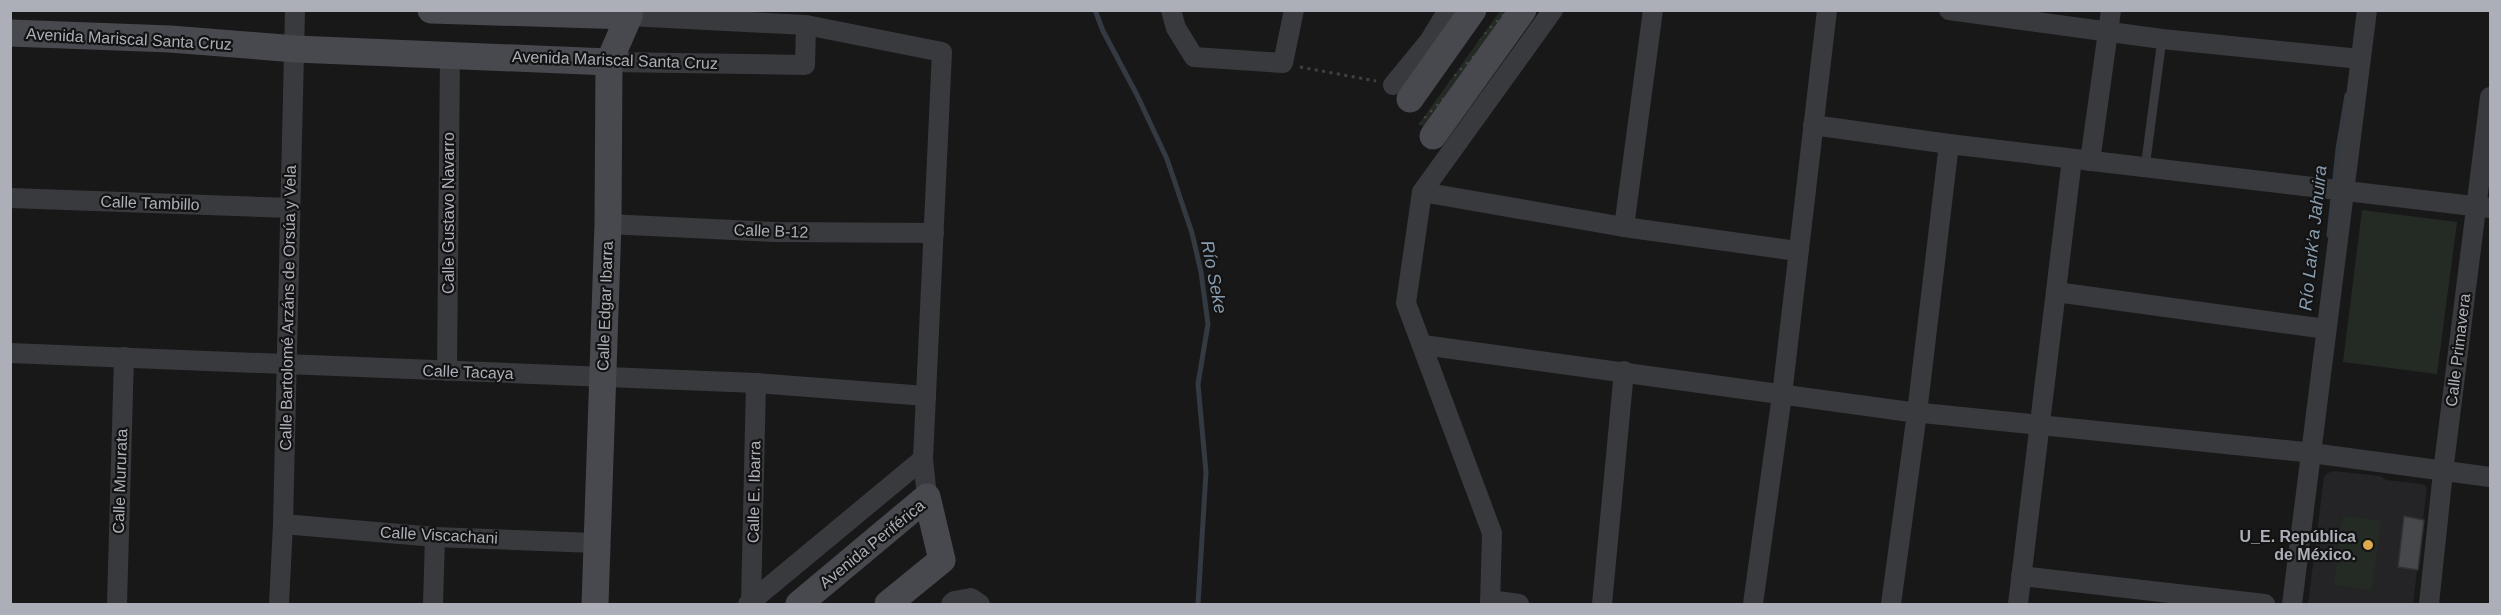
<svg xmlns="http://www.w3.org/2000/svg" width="2501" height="615" font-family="Arial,sans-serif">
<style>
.built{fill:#242426}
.grass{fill:url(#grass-dots)}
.pitch{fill:#242b25}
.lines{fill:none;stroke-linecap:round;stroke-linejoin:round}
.stream{stroke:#333a41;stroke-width:5}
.building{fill:#47484b;stroke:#323235;stroke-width:1.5}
.path{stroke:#3f4145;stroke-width:3;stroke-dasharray:3 4.5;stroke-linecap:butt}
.lane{stroke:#393a3e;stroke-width:9}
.street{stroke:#393a3e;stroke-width:20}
.secondary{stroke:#47494e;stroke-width:27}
.poi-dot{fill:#dbaa4e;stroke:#131314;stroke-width:2}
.labels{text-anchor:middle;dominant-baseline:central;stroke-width:4.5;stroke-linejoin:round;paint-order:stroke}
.street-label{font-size:16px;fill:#acafb7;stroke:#131314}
.poi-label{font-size:16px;font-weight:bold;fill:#acafb7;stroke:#131314;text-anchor:end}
.water-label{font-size:18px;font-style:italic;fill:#879cae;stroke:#131314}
</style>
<defs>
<pattern id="grass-dots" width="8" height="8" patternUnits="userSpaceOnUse" patternTransform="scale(1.5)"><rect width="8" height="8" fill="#242b25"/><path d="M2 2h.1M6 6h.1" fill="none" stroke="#414742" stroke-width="1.8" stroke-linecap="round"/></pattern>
</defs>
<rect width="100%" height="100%" fill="#181819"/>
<!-- built -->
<path class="built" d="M2334 471 2380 476 2386 480 2423 484 2427 487 2413 604H2308L2324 477 2328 473Z"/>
<!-- grass -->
<path class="grass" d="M1500 11H1521L1431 130 1419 124Z"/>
<!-- pitch -->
<g class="pitch">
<path d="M2362 210 2457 222 2437 374 2343 362Z"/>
<path d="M2343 516 2381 521 2372 590 2334 585Z"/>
</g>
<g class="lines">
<!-- stream -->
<g class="stream">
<path d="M1095 10 1103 31 1137 95 1167 159 1192 233 1201 272 1208 324 1198 384 1206 472 1198 604"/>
<path d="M2329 235 2338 149 2347 95"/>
</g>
</g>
<!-- building -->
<path class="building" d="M2404 516 2424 520 2418 570 2398 567Z"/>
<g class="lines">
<!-- path -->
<path class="path" d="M1300 67 1376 81"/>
<!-- lane -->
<path class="lane" d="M2145 168 2162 39"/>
<!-- street -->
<g class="street">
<path d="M1171 10 1176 28 1194 57 1283 63 1294 10"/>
<path d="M1949 10 2162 39 2360 59"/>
<path d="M629 16 806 25 942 52 923 459 927 497"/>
<path d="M609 62 805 65 806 25"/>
<path d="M1393 85 1430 40 1448 10"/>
<path d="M1813 125 1949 144 2490 208"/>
<path d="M2090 161 2111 10"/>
<path d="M1422 192 1624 227 1797 251"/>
<path d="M10 198 289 208"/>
<path d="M608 224 774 232 934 233"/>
<path d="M1624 227 1653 10"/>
<path d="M2056 292 2326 329"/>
<path d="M1423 345 1903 411 2304 452 2490 477"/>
<path d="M10 353 756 383 926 396"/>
<path d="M447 371 450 55"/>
<path d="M283 524 435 537 595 543"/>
<path d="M2021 576 2265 604"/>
<path d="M1490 600 1519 604"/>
<path d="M751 602 756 383"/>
<path d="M117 604 124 357"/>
<path d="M279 604 283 524 295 10"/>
<path d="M433 604 435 537"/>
<path d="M748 604 923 459"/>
<path d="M951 604 954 601 971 598 980 604"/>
<path d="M1490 604 1492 533 1406 303 1422 192 1553 10"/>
<path d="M1602 604 1624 371"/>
<path d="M1753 604 1782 395 1827 10"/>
<path d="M1891 604 1917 413 1949 144"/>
<path d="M2018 604 2072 159"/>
<path d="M2292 604 2367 10"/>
<path d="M2429 604 2443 472 2490 97"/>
</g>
<!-- secondary -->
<g class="secondary">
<path d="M431 10 629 16"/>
<path d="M10 33 170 39 296 49 609 62"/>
<path d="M1410 99 1473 10"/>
<path d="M1433 136 1523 10"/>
<path d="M595 604 608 224 609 62 629 16V10"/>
<path d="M799 604 927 497 942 560 888 604"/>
</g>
</g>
<!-- markers -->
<circle class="poi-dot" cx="2368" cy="545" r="6"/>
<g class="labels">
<!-- street labels -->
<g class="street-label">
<text transform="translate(129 39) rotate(3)">Avenida Mariscal Santa Cruz</text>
<text transform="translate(615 60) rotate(2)">Avenida Mariscal Santa Cruz</text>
<text transform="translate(150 203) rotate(2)">Calle Tambillo</text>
<text transform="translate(448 213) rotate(-90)">Calle Gustavo Navarro</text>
<text transform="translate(771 231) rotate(2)">Calle B-12</text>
<text transform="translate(605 306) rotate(-88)">Calle Edgar Ibarra</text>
<text transform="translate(288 308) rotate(-89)">Calle Bartolomé Arzáns de Orsúa y Vela</text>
<text transform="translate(2458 350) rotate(-83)">Calle Primavera</text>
<text transform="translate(468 372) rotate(2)">Calle Tacaya</text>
<text transform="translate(120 481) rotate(-88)">Calle Mururata</text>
<text transform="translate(754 492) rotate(-89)">Calle E. Ibarra</text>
<text transform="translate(439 535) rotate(3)">Calle Viscachani</text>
<text transform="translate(872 544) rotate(-39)">Avenida Periférica</text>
</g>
<!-- poi labels -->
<g class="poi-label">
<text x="2356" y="536">U_E. República<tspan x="2356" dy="18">de México.</tspan></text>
</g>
<!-- water labels -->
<g class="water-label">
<text transform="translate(2313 238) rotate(-84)">Río Lark’a Jahuira</text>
<text transform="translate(1214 277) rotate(79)">Río Seke</text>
</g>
</g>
<!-- border -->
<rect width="2501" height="615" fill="none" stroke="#acafb7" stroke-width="24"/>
</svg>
